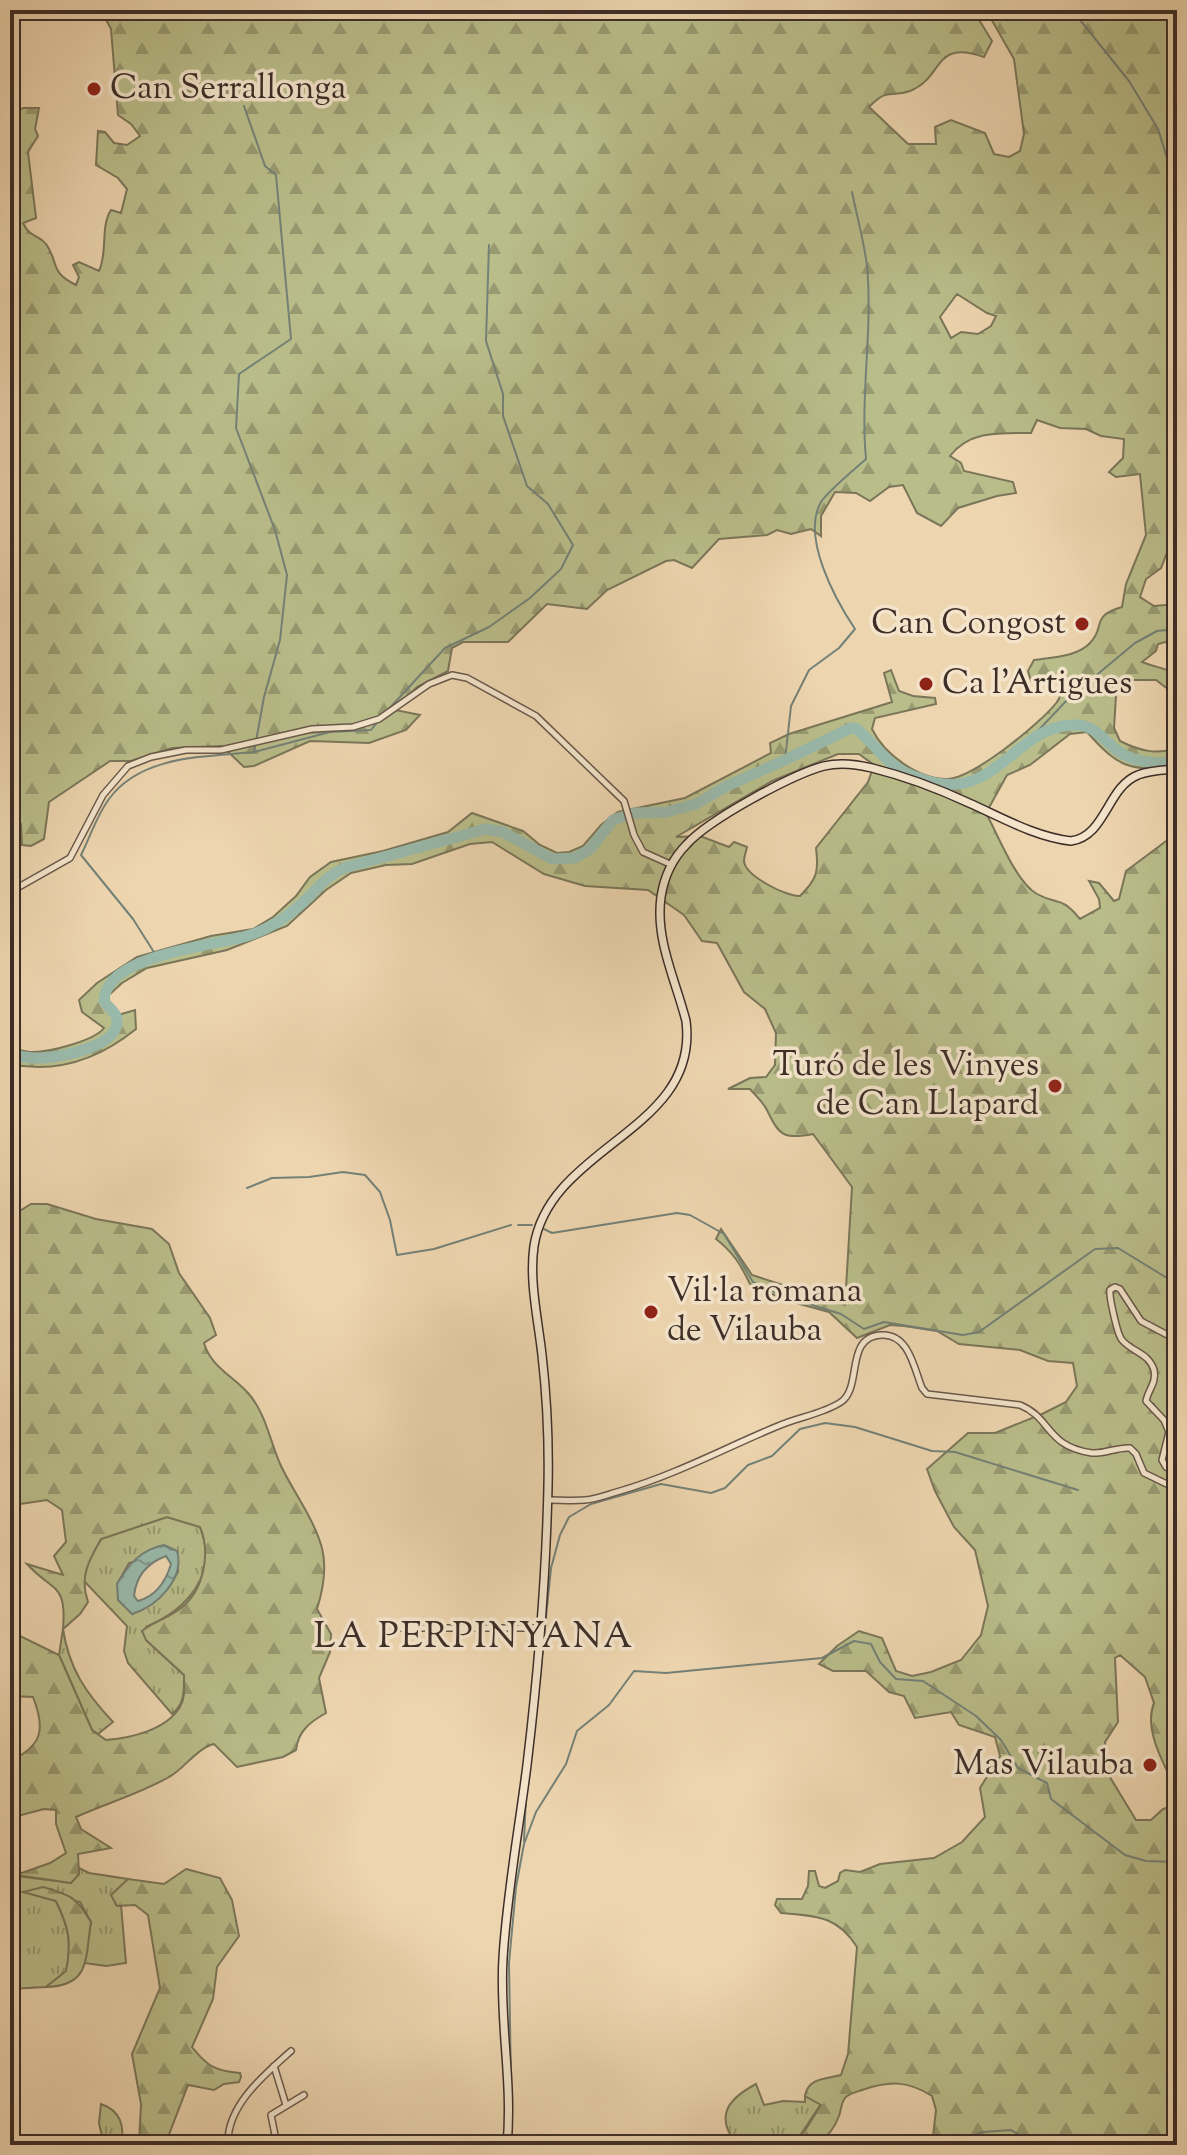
<svg xmlns="http://www.w3.org/2000/svg" width="1187" height="2155" font-family="'Sorts Mill Goudy',serif">
<style>
.grass{fill:url(#grass-tufts);stroke:#7b7659;stroke-width:2;fill-rule:evenodd}
.forest{fill:url(#forest-firs);stroke:#7b7659;stroke-width:2;fill-rule:evenodd}
.water{fill:url(#water-ripples);stroke:#748177;stroke-width:2;fill-rule:evenodd}
.lines{fill:none;stroke-linecap:round;stroke-linejoin:round}
.stream{stroke:#748177;stroke-width:2}
.river{stroke:#99b9ab;stroke-width:11}
.street-casing{stroke:#69584a;stroke-width:8}
.secondary-casing{stroke:#3d2e28;stroke-width:10}
.street{stroke:#f3e4cb;stroke-width:5}
.secondary{stroke:#f3e4cb;stroke-width:7}
.poi-dot{fill:#8f2418;stroke:#f3e4cb;stroke-width:3}
.labels{text-anchor:middle;dominant-baseline:central;stroke-width:7;stroke-linejoin:round;paint-order:stroke}
.poi-label{font-size:34px;fill:#3d2e28;stroke:#f3e4cb;text-anchor:start}
.neighbourhood-label{font-size:36px;letter-spacing:2px;fill:#3d2e28;stroke:#f3e4cb}
</style>
<defs>
<pattern id="grass-tufts" width="24" height="20" patternUnits="userSpaceOnUse" patternTransform="scale(2)"><rect width="24" height="20" fill="#b9bd8a"/><path d="M3 7l-1-3M5 7V3M7 7l1-3M15 17l-1-3M17 17v-4M19 17l1-3" fill="none" stroke="#989a71"/></pattern>
<pattern id="forest-firs" width="22" height="20" patternUnits="userSpaceOnUse" patternTransform="scale(2)"><rect width="22" height="20" fill="#b9bd8a"/><path d="M5 1l3.5 6h-7zM16 11l3.5 6h-7z" fill="#989a71"/></pattern>
<pattern id="water-ripples" width="26" height="14" patternUnits="userSpaceOnUse" patternTransform="scale(2)"><rect width="26" height="14" fill="#99b9ab"/><path d="M2 4q2-2 4 0t4 0M15 11q2-2 4 0t4 0" fill="none" stroke="#7e978b"/></pattern>
</defs>
<rect width="100%" height="100%" fill="#edd5af"/>
<filter id="stains"><feTurbulence type="fractalNoise" baseFrequency=".0025" numOctaves="4"/><feColorMatrix values="0 0 0 0 .2 0 0 0 0 .09 0 0 0 0 .02 0 0 0 .5 -.17"/></filter>
<radialGradient id="worn" r=".72"><stop offset=".6" stop-color="#630" stop-opacity="0"/><stop offset="1" stop-color="#630" stop-opacity=".3"/></radialGradient>
<!-- grass -->
<g class="grass">
<path d="M167 1517 200 1527C219 1574 188 1609 146 1627V1640L184 1675C184 1690 185 1704 172 1714L128 1663 124 1651 127 1626 83 1580 87 1564 101 1539ZM177 1551 178 1572 168 1588 133 1614 117 1584 129 1563Z"/>
<path d="M63 1629C69 1669 86 1693 113 1722L98 1734 92 1730 59 1655Z"/>
<path d="M79 1868 89 1873 128 1879 112 1895 116 1905H121L126 1963 106 1966 84 1963 91 1922 80 1902 25 1892 56 1901C69 1928 72 1942 66 1972L46 1987 10 1989V1875L71 1883 79 1874Z"/>
<path d="M756 2084 764 2105 783 2101 805 2102V2096L821 2104 795 2143 737 2145C714 2116 728 2099 756 2084Z"/>
<path d="M101 2104C121 2111 124 2125 122 2145H104L99 2123Z"/>
</g>
<!-- forest -->
<g class="forest">
<path d="M101 10H973L992 41 984 57C932 39 945 77 910 91 888 99 890 86 869 107L908 144H936L935 127 951 120 985 133 994 154 1009 157 1020 151 1024 134 1014 59 986 10H1177V537H1173L1161 568 1146 579 1140 597 1154 606 1177 604V645L1169 641 1158 644 1156 651 1142 662C1154 667 1165 668 1176 674L1177 696 1156 680H1117L1114 728 1120 741C1140 751 1156 755 1177 748V767C1129 771 1119 768 1087 732L1070 734 1030 765 1007 775 986 813C998 835 1016 882 1037 894 1059 906 1060 895 1080 919L1100 908 1099 899 1089 881 1099 883 1114 901 1119 899 1126 871 1177 833V1791C1165 1766 1143 1730 1154 1703L1145 1677 1120 1655 1115 1658 1118 1722 1105 1742 1108 1774 1136 1820H1151L1163 1809 1175 1806 1177 1802V2145H913L933 2136 936 2110 932 2096C907 2080 888 2081 862 2090 856 2092 848 2094 845 2098 841 2103 841 2111 839 2116 829 2142 815 2145 791 2145L806 2129 821 2105 805 2096C808 2078 825 2079 841 2075L848 2054 857 1947C837 1915 815 1916 781 1913L775 1905 777 1899H802L808 1886 809 1871H815L819 1886 825 1888 838 1881 840 1873 845 1870 860 1872 880 1864 934 1858 962 1842 985 1817 980 1788 1000 1756 995 1737 959 1725 951 1712 915 1718 904 1696 889 1692 866 1671H833L819 1664 837 1646 859 1631 882 1638 896 1671 912 1676 931 1672 961 1660 981 1635 988 1606 975 1550 954 1527 935 1491 927 1469 968 1433H995L1042 1414 1066 1402 1077 1386 1073 1363 1048 1361 1020 1350 959 1344 937 1331 904 1326 890 1325 857 1338 829 1312 785 1300 750 1284C741 1265 733 1252 716 1239L721 1229 752 1275 845 1305 852 1187 813 1134C783 1140 779 1135 767 1110 763 1102 756 1096 750 1089H728L750 1078 766 1077 775 1065 776 1033 765 1009 744 992 717 943 702 941 684 915 648 890 585 886 544 874 492 842 470 844 412 864 386 865 351 873 326 890 287 926 227 950 147 968 122 983 109 995V1005L118 1015 135 1010 136 1029C99 1059 58 1074 10 1064V1048C16 1049 23 1051 30 1052 47 1053 94 1041 104 1028L82 1012 79 1000 97 983 137 957 211 936 253 929 273 917 296 896 310 877 331 862 383 851 448 832 472 813 523 831 540 845 557 853 569 852 583 846 601 825 618 812 685 798 771 753 770 743 789 734 892 702 884 673 891 670 899 691 913 696 935 698 936 704 875 718 872 729C884 754 918 779 946 779 971 780 1041 723 1057 702 1062 696 1062 686 1063 679L1051 675 1031 681 1028 671 1034 660C1052 657 1077 657 1090 643 1106 627 1090 616 1122 607L1126 584 1146 535 1140 474 1116 477 1109 472 1123 458 1124 439 1101 436 1086 429 1060 428 1037 420 1031 433C1001 433 970 430 950 456L961 463 964 471 1013 482 1016 493 997 496 958 508 941 526 917 513 903 485 889 487 870 501 856 493 835 492 821 516V536L811 529 791 534 777 530 767 535 719 539 692 568 674 560 666 561 607 590 587 609 547 604 508 642H463L452 648 448 671 417 687 395 710 420 715 406 730 369 743 310 741 254 766 244 767 222 746 172 748 131 761H110L49 802 44 839 31 846 22 845 21 824 10 810V117L23 108H39L35 129 38 136 28 152 36 218 23 223C30 238 38 234 46 244 59 262 49 272 76 285L79 277 73 265 79 262 99 271C108 252 100 227 111 210L121 213 127 189 118 178 96 165 98 131 105 132 114 143 127 145 140 136 131 124 118 115 111 29ZM957 294 987 313 996 316 991 326 978 334 961 332 951 338 940 317ZM838 754H859L874 765 868 782 816 848C819 872 817 879 800 896 787 897 745 876 744 861 744 856 746 852 747 847L734 842 729 847 700 836 676 837 772 781Z"/>
<path d="M31 1204H47L96 1219 152 1229 169 1244 179 1273 210 1318 216 1335 204 1343C211 1367 233 1376 248 1393 266 1413 270 1442 281 1466 294 1493 314 1519 322 1548 327 1568 323 1590 317 1609L331 1634 330 1652 319 1678 326 1713C310 1722 298 1731 296 1750L283 1757 237 1767 214 1744C197 1748 184 1769 169 1777 139 1794 107 1803 76 1817L81 1829 111 1848 78 1854 79 1874 71 1883 16 1875 50 1863 66 1853 56 1824V1810L44 1809 10 1818V1761C42 1746 46 1730 33 1697L10 1696V1631L59 1655 92 1730 106 1740C131 1738 166 1730 180 1707 186 1697 184 1685 184 1675L146 1640 142 1631C153 1622 169 1618 181 1608 204 1590 211 1553 200 1527L167 1517 101 1539C89 1560 79 1577 88 1602L80 1614 63 1629C67 1582 52 1592 27 1564L63 1575 54 1556 66 1542 62 1510 47 1500 20 1504 10 1509V1217Z"/>
<path d="M186 1869 220 1878 232 1900 239 1936 217 1967 213 1999 192 2047C207 2066 215 2071 240 2073L241 2077 239 2082 224 2084 214 2090 188 2085 165 2145H139L141 2104 132 2054 160 1988 148 1915 135 1905 117 1906 111 1895 128 1879 164 1884Z"/>
<path d="M43 1887C71 1895 76 1897 91 1922 85 1958 91 1986 46 1987L66 1971C72 1942 69 1928 56 1901L23 1892Z"/>
</g>
<!-- water -->
<path class="water" d="M164 1545 177 1551C185 1578 158 1606 132 1614L118 1600 117 1584C129 1564 140 1550 164 1545ZM166 1556 171 1564C166 1581 156 1596 138 1601L134 1596C136 1576 147 1563 166 1556Z"/>
<g class="lines">
<!-- stream -->
<g class="stream">
<path d="M1072 10 1129 81 1158 129 1177 190"/>
<path d="M386 712 445 648 489 627 530 598 561 569 573 545 548 504 527 486 503 416V394L486 341 489 245"/>
<path d="M1033 736 1069 698 1135 643 1157 631 1177 629"/>
<path d="M254 752 330 732 371 730 379 720"/>
<path d="M785 760 791 706 809 670 839 648 855 629C835 599 801 537 821 502 828 491 855 469 866 459 860 395 873 330 867 266 864 241 857 217 852 192"/>
<path d="M157 957 133 919 81 855C90 837 97 815 109 799 141 755 205 757 254 752L264 697 280 640 287 575 275 530 236 428 239 374 291 339 276 175 265 166 244 106"/>
<path d="M247 1188 272 1178 309 1177 343 1172 365 1175 380 1192 390 1220 397 1255 434 1249 511 1225"/>
<path d="M518 1225H532"/>
<path d="M544 1229 552 1233 677 1213 690 1215 724 1234 753 1282 781 1295 841 1314 864 1329 884 1322 963 1335 979 1332 1095 1249 1118 1248 1167 1278"/>
<path d="M535 1726 551 1568 560 1535 569 1517 591 1504 661 1484 711 1493 725 1488 748 1465 772 1456 800 1429 825 1423 855 1427 932 1451 955 1452 1078 1490"/>
<path d="M524 1841 526 1796"/>
<path d="M512 2145 509 1963 516 1887 524 1844 536 1812 566 1764 577 1731 609 1705 634 1671 666 1673 822 1658 854 1641 871 1644 880 1662 896 1679 923 1681 976 1716 1001 1740 1018 1768 1047 1783 1051 1799 1125 1855 1146 1861 1177 1862"/>
<path d="M943 2145 983 2132 1011 2130 1037 2145"/>
</g>
<!-- river -->
<path class="river" d="M10 1053C18 1056 26 1058 35 1058 54 1059 126 1047 116 1016 114 1011 107 1006 104 1001 105 955 212 946 247 936 267 930 285 919 300 905 318 890 324 876 347 867L486 829 503 832 552 859 575 858 590 849 613 820 634 813 667 812 696 804 727 786 785 760 851 728 857 729C871 741 882 757 897 768 908 775 923 780 936 783 1000 796 1018 722 1078 725 1096 726 1105 742 1118 751 1135 763 1157 764 1177 763"/>
<!-- street casing -->
<g class="street-casing">
<g id="street">
<path d="M10 892 70 858 103 795 128 766 151 757 186 750H221L312 729 353 727 379 719 429 684 452 675 467 678 536 716 624 801 634 835 643 852 672 865"/>
<path d="M1177 1340 1141 1321 1120 1289 1115 1287 1110 1290C1109 1296 1117 1334 1122 1340 1132 1352 1149 1353 1154 1370 1157 1382 1148 1390 1146 1401L1164 1420 1169 1432 1162 1460 1166 1467 1177 1473"/>
<path d="M548 1500C560 1500 573 1501 585 1500 597 1499 609 1494 620 1491 675 1475 725 1448 778 1426 798 1417 823 1414 841 1402 863 1387 844 1336 882 1335 909 1334 914 1368 922 1388L927 1394 1020 1405C1052 1418 1045 1446 1092 1453 1105 1454 1117 1447 1130 1448L1136 1454 1144 1473 1177 1489"/>
<path d="M398 1628H540"/>
<path d="M274 2066 286 2105"/>
<path d="M228 2145C226 2106 264 2075 291 2051"/>
<path d="M277 2145 271 2115 304 2095"/>
</g>
</g>
<!-- secondary casing -->
<g class="secondary-casing">
<path id="secondary" d="M507 2145C513 2082 499 2020 503 1958 507 1893 519 1829 527 1765 538 1673 546 1580 548 1487 549 1443 547 1399 542 1355 538 1319 529 1281 534 1246 550 1145 700 1131 686 1021 676 981 655 940 661 897 664 877 673 858 687 844 710 819 791 775 824 766 840 762 856 764 872 768 904 776 939 789 969 803 1001 817 1035 837 1071 841 1106 836 1107 787 1138 775 1150 770 1165 770 1177 769"/>
</g>
<!-- street -->
<use href="#street" class="street"/>
<!-- secondary -->
<use href="#secondary" class="secondary"/>
</g>
<!-- markers -->
<g class="poi-dot">
<circle cx="94" cy="89" r="8"/>
<circle cx="1082" cy="624" r="8"/>
<circle cx="926" cy="684" r="8"/>
<circle cx="1055" cy="1086" r="8"/>
<circle cx="651" cy="1312" r="8"/>
<circle cx="1150" cy="1765" r="8"/>
</g>
<g class="labels">
<!-- poi labels -->
<g class="poi-label">
<text x="110" y="89">Can Serrallonga</text>
<text x="1066" y="624" text-anchor="end">Can Congost</text>
<text x="942" y="684">Ca l'Artigues</text>
<text x="1039" y="1066" text-anchor="end">Turó de les Vinyes<tspan x="1039" dy="39">de Can Llapard</tspan></text>
<text x="667" y="1292">Vil·la romana<tspan x="667" dy="39">de Vilauba</tspan></text>
<text x="1134" y="1765" text-anchor="end">Mas Vilauba</text>
</g>
<!-- neighbourhood labels -->
<g class="neighbourhood-label">
<text x="474" y="1638">LA PERPINYANA</text>
</g>
</g>
<!-- margin -->
<rect width="1187" height="2155" fill="none" stroke="#edd5af" stroke-width="40"/>
<rect x="12" y="12" width="1163" height="2131" fill="none" stroke="#3d2e28" stroke-width="4"/>
<rect x="20" y="20" width="1147" height="2115" fill="none" stroke="#3d2e28" stroke-width="2"/>
<rect width="100%" height="100%" filter="url(#stains)"/>
<rect width="100%" height="100%" fill="url(#worn)"/>
</svg>
